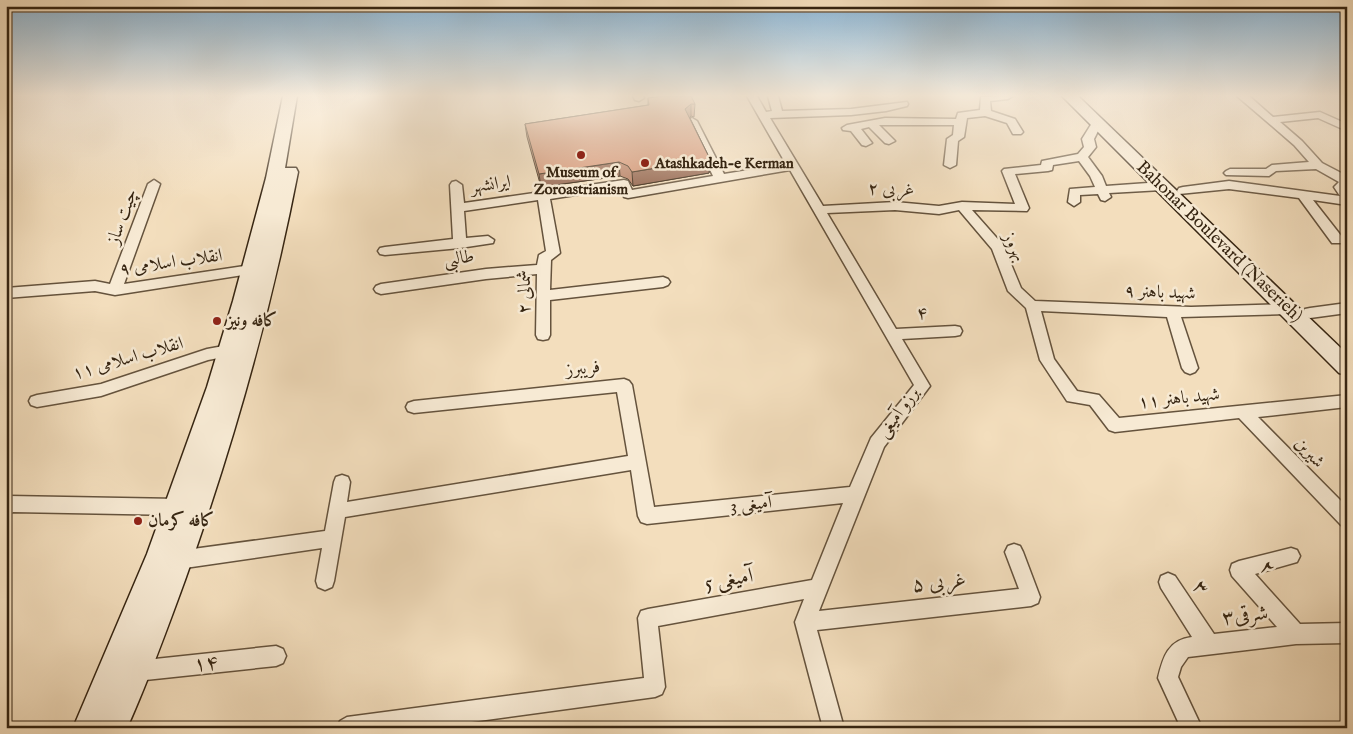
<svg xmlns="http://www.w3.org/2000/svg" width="1353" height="734" font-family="'IM FELL English',Amiri,serif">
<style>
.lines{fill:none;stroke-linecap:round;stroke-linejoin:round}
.street-casing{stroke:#65533d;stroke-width:3}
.secondary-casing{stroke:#362512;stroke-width:3}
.street{fill:#f7ead4;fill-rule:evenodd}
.secondary{fill:#f7ead4;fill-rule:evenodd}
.wall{fill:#b88065;stroke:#362512}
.shaded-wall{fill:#966852;stroke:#362512}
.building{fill:#d69575;stroke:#362512}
.poi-dot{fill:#8f2418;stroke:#f7ead4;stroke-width:2}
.labels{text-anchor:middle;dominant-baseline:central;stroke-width:5;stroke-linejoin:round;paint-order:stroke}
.far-poi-label{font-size:15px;font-weight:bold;fill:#362512;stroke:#f7ead4;text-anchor:start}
.street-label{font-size:18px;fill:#362512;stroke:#f7ead4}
.poi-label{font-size:18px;font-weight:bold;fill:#362512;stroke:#f7ead4;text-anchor:start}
.near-street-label{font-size:21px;fill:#362512;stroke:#f7ead4}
</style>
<rect width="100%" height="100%" fill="#f3debd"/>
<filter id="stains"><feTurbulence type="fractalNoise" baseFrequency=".004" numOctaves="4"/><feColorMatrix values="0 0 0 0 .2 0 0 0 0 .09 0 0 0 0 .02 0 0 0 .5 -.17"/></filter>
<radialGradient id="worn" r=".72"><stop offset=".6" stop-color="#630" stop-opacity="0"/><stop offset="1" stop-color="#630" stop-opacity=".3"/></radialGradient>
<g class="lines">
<!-- street casing -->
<g class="street-casing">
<g id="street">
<path d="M633 96H643L644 98 639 101 635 100Z"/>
<path d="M747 96H757L766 112 772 111 768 96H778L782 111 851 109 907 102 908 104 907 106 886 111 851 115 770 118 823 206 895 202 939 206 962 202 1015 204 1002 171 1004 169 1041 165 1042 161 1078 154 1084 147 1082 139 1092 123 1093 121H1101L1102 123 1094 139 1096 147 1088 157 1102 176 1106 186 1162 182 1168 186 1162 190 1109 193 1111 197 1105 201 1101 200 1098 194 1080 195V202L1074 206 1068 202 1070 189 1095 187 1090 176 1079 161 1053 165 1052 170 1048 171 1015 174 1029 208 1027 211 972 210 1003 245 1021 288 1035 301 1191 307 1287 304 1292 305 1294 309 1292 313 1287 314 1181 317 1198 368 1195 372 1190 374 1185 372 1182 368 1167 317 1041 311 1054 359 1077 391 1099 395 1119 418 1347 395V407L1258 417 1347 507V527L1341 525 1239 418 1115 432 1109 430 1090 405 1067 401 1040 360 1026 308 1008 291 992 249 959 210 939 214 895 210 827 213 896 329 955 326 960 327 962 331 960 335 955 336 902 339 930 386 884 447 819 611 1019 589 1005 552 1008 546 1014 544 1020 546 1023 552 1040 597 1038 603 1031 606 817 630 844 728H823L795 622 804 599 658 626 665 687 662 694 655 697 427 728H337L340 721 347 717 644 678 638 618 641 611 648 609 812 580 843 503 647 524 641 522 638 516 631 470 345 517 334 581 332 587 325 590 318 587 316 581 322 548 178 569 172 566 169 560 172 554 178 551 325 531 334 482 336 477 342 475 348 477 350 482 347 502 628 456 617 392 414 413 408 411 406 407 408 403 414 401 624 379 629 381 632 385 654 507 850 487 871 438 914 385 790 170 628 198 624 197 620 188 550 199 560 253 551 260 550 290 663 277 668 279 670 282 668 285 663 287 550 300V335L548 339 543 340 538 339 536 335 537 274 486 279 381 294 376 292 374 289 376 286 381 284 486 269 537 265 539 255 546 251 538 200 464 211 466 238 488 236 494 240 493 243 460 248 385 255 380 254 378 251 380 248 385 247 453 239 450 185 452 182 456 181 462 185 464 203 624 180 628 181 632 190 713 176 687 121 692 118 697 121 724 174 786 164Z"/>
<path d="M1013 96 1008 99 990 101 991 111 1015 119 1023 132 1021 134H1013L1007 123 985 116 967 118 964 137 958 141 956 165 950 168 944 165 947 139 953 135 954 125H879L895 141 889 144 885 143 869 127 861 129 872 143 866 146 862 145 851 131 843 130 842 128 847 125 885 118 956 119 958 113 980 110 981 97Z"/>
<path d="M1237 96H1249L1273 117 1320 112 1347 124V131L1318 118 1280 122 1302 141 1322 163 1347 176V205L1313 200 1342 237 1343 240 1342 243H1332L1299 198 1229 189 1179 194 1177 191 1179 188 1183 187 1229 181 1340 196 1334 187 1339 182 1316 169 1276 171 1269 176 1226 175 1224 173 1226 171 1230 169H1266L1272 165 1309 162 1294 145Z"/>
<path d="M154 180 160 184 124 284 251 265 256 267 258 270 256 273 115 295 95 291 6 298V288L95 281 110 284 148 184Z"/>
<path d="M1347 303V313L1310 318 1305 317 1303 313 1305 309 1310 308Z"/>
<path d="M229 345 234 347 236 351 234 355 208 360 101 396 37 407 31 405 29 401 31 397 37 395 101 384 207 349Z"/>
<path d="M9 496 178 499 184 502 187 507 184 512 178 515 13 512 6 515V497Z"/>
<path d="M1291 548 1297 550 1300 556 1297 562 1255 574 1300 624 1347 623V643L1296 644 1188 657 1181 667 1178 677 1202 728H1181L1158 678C1163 657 1168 640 1192 637L1161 588 1159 582 1161 576 1168 573 1175 576 1214 634 1277 627 1232 576 1230 570 1232 564 1239 561Z"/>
<path d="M276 646 283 649 286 656 283 663 276 666 136 681 129 678 126 671 129 664 136 661Z"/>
</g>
</g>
<!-- secondary casing -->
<g class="secondary-casing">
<g id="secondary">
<path d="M283 96H297L285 168H296L298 172C271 311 233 446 185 580 167 629 149 679 127 728H73L147 554 207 387 233 301 266 178Z"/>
<path d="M1062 96H1078L1347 354V375L1339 373Z"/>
</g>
</g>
<!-- street -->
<use href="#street" class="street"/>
<!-- secondary -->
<use href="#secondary" class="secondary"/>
</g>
<!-- wall -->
<path class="wall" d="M648 98 695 104 694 117 691 116 690 118 710 159 709 173 633 186 628 179 620 176 541 187 527 137 525 124 648 105Z"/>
<!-- shaded-wall -->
<g class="shaded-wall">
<path d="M691 104V116L685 122V109Z"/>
<path d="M710 159 709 173 633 186 632 172Z"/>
<path d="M619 162 620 176 541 187 539 174Z"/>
</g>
<!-- building -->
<path class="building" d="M664 96H691L695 104H691L685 109 710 159 632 172 628 166 619 162 539 174 525 124 649 105 648 98Z"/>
<!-- sky -->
<linearGradient id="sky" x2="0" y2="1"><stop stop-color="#8bb6d6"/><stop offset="0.48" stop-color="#faf0e1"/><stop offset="1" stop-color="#faf0e1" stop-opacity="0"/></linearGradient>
<rect width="1353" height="199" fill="url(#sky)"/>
<!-- markers -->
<g class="poi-dot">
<circle cx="581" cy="155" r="5"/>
<circle cx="645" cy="163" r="5"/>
<circle cx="217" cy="321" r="5"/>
<circle cx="138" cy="521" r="5"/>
</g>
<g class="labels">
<!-- far-poi labels -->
<g class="far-poi-label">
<text x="655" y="163">Atashkadeh-e Kerman</text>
<text x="581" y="172" text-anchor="middle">Museum of<tspan x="581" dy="17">Zoroastrianism</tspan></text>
</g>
<!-- street labels -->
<g class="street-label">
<text transform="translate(491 185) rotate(-8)">ایرانشهر</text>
<text transform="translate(891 190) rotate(2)">۲ غربی</text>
<text transform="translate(123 217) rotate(-70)">چیت ساز</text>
<text transform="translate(1219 242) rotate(44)">Bahonar Boulevard (Naserieh)</text>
<text transform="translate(1014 247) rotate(62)">بهروز</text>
<text transform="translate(459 259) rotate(-9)">طالبی</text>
<text transform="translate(171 263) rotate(-8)">انقلاب اسلامی ۹</text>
<text transform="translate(525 292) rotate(-90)">۲ شمالی</text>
<text transform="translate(1160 293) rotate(2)">شهید باهنر ۹</text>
<text transform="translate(922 314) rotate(-3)">۴</text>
<text transform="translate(128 359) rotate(-16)">انقلاب اسلامی ۱۱</text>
<text transform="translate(583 369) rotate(-6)">فریبرز</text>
<text transform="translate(1179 399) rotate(-6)">شهید باهنر ۱۱</text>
<text transform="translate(899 413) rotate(-54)">برزو آمیغی</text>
<text transform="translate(1309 453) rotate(47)">شیرین</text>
<text transform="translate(751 505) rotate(-6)">آمیغی 3</text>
</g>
<!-- poi labels -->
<g class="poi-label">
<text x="227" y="321">کافه ونیز</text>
<text x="148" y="521">کافه کرمان</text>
</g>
<!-- near-street labels -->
<g class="near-street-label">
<text transform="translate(1267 568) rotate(49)">۲</text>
<text transform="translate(729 580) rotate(-10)">آمیغی 5</text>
<text transform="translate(939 583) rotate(-6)">۵ غربی</text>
<text transform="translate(1200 588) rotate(57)">۳</text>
<text transform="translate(1245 616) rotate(-7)">شرقی۳</text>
<text transform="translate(206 664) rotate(-6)">۱۴</text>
</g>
</g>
<!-- margin -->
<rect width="1353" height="734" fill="none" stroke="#f3debd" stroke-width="25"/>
<rect x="8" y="8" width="1338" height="719" fill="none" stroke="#362512" stroke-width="2.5"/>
<rect x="12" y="12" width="1328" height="709" fill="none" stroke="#362512"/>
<rect width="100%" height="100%" filter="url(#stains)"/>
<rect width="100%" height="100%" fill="url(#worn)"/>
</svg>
